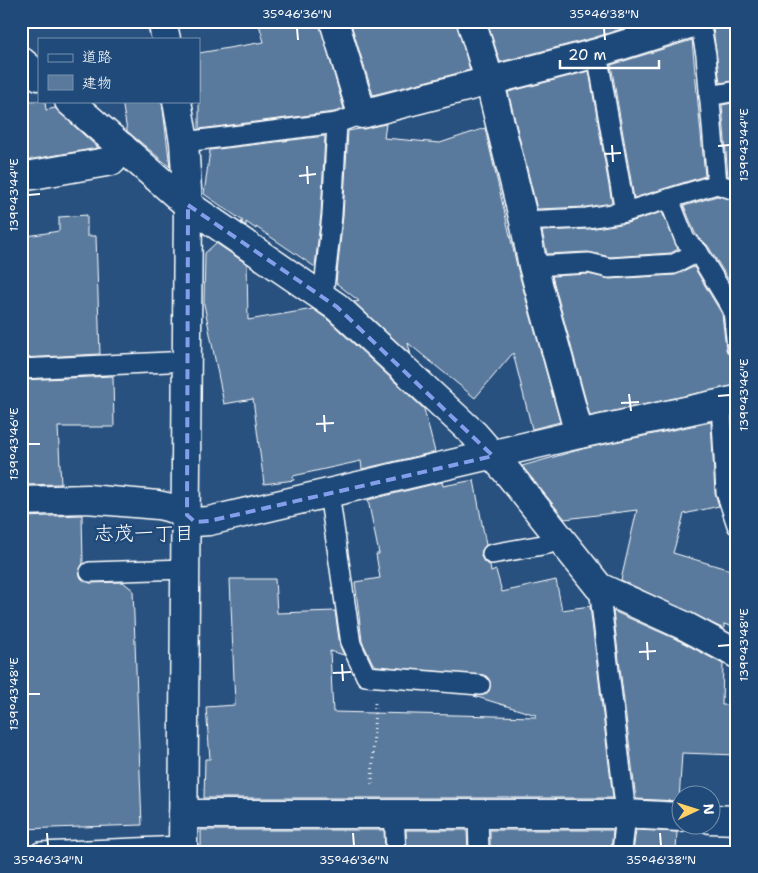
<svg xmlns="http://www.w3.org/2000/svg" width="758" height="873" font-family="'Shantell Sans','Klee One',sans-serif">
<style>
.building{fill:#5a7a9d;stroke:#fff}
.lines{fill:none;stroke-linecap:round;stroke-linejoin:round}
.lane-casing{stroke:#fff;stroke-width:22}
.street-casing{stroke:#fff;stroke-width:31}
.path{stroke:#fff;stroke-width:3;stroke-dasharray:1 4;stroke-linecap:butt}
.lane{stroke:#1f4a7a;stroke-width:19}
.street{stroke:#1f4a7a;stroke-width:28}
.marked{fill:none;stroke:#839eea;stroke-width:4;stroke-dasharray:10 6;stroke-linejoin:round}
.ticks{fill:none;stroke:#fff;stroke-width:2}
.labels{text-anchor:middle;dominant-baseline:central;stroke-width:5;stroke-linejoin:round;paint-order:stroke}
.neighbourhood-label{font-size:20px;fill:#fff;stroke:#1f4a7a}
.neatline{fill:none;stroke:#fff;stroke-width:2}
.ticks-label{font-size:12px;text-anchor:middle;fill:#fff}
</style>
<rect width="100%" height="100%" fill="#28517f"/>
<filter id="ink" filterUnits="userSpaceOnUse"><feTurbulence type="fractalNoise" baseFrequency=".02" numOctaves="2"/><feDisplacementMap in="SourceGraphic" scale="10" xChannelSelector="R" yChannelSelector="G"/><feConvolveMatrix kernelMatrix="1 2 1 2 8 2 1 2 1" color-interpolation-filters="sRGB"/></filter>
<g filter="url(#ink)">
<!-- building -->
<g class="building">
<path d="M258 21H319L344 109 334 112 199 129V53L264 42Z"/>
<path d="M350 21H456L470 70 373 95Z"/>
<path d="M487 21H646L593 38 500 62Z"/>
<path d="M714 22H737V80L720 83 713 28Z"/>
<path d="M692 40 705 176 634 198 611 65Z"/>
<path d="M589 71 612 203 586 207 537 209 508 92Z"/>
<path d="M21 101H45L46 110 55 108 98 148 21 161Z"/>
<path d="M122 101H162L170 167 127 131Z"/>
<path d="M737 102V177H733L728 176 722 105Z"/>
<path d="M386 124 384 138 440 143 485 128 518 270 560 422 532 429 513 353 475 398 408 343 411 355 354 302 359 301 336 283 343 216 348 131Z"/>
<path d="M325 136 321 214 315 267 256 227V229L246 222V226L241 222 243 221 204 194 210 150Z"/>
<path d="M717 196 737 200V294L708 246 695 233 684 206Z"/>
<path d="M662 212 678 249 671 253 610 257 588 252 547 254 542 231 589 229 627 223Z"/>
<path d="M87 215V236H96L100 354 21 358V237L59 231V217Z"/>
<path d="M216 243 247 264 248 320 313 309 327 319 424 409 435 452 362 469 361 461 293 476 294 480 264 484 253 399 224 404 204 304 205 253Z"/>
<path d="M694 267 722 314 726 349 728 354 737 358V385L590 416 552 276 588 274 610 279 675 275Z"/>
<path d="M113 376 114 427H58L61 484 21 485V380Z"/>
<path d="M737 416V483L733 417Z"/>
<path d="M711 422 715 493 719 506 684 514 673 553 737 572V628L724 624V629L621 580 637 510 565 519 522 466 582 449Z"/>
<path d="M474 480 486 545 482 550 481 556 484 562 490 565 491 572 496 570 502 592 556 580 562 610 590 606 613 798H204L205 759H210L206 707 235 705 230 579H275L277 613 335 611 340 646 344 655 330 651 333 712 536 717V715L474 696 484 695 489 691 490 681 486 676 377 666 373 664 362 641 355 582 380 578 376 554H379L368 500 442 482 443 486Z"/>
<path d="M82 515 83 563 79 572 81 578 90 583 123 582 133 590 142 825 21 829V517Z"/>
<path d="M613 611 678 640 723 664 722 705H737L736 755 682 753 679 801 636 799Z"/>
<path d="M201 830H384L385 852H201Z"/>
<path d="M406 830H467L468 852H407Z"/>
<path d="M490 830H613L611 852H490Z"/>
<path d="M636 830 677 832 676 852H633Z"/>
</g>
<g class="lines">
<!-- lane casing -->
<g class="lane-casing">
<g id="lane">
<path d="M700 21 706 55 717 184"/>
<path d="M597 53 625 212"/>
<path d="M709 96 737 91"/>
<path d="M184 142 337 123 362 114"/>
<path d="M669 199 685 240 698 252 733 310 737 347"/>
<path d="M524 221 587 218 625 212 717 184 732 189 737 188"/>
<path d="M533 266 589 263 609 268 674 264 698 252"/>
<path d="M323 297 332 215 337 123"/>
<path d="M21 369 189 361"/>
<path d="M721 404 726 492 737 525"/>
<path d="M329 493 351 644 366 676 480 685"/>
<path d="M492 554 548 544 559 536"/>
<path d="M90 572 186 569"/>
<path d="M599 587 626 814 622 852"/>
<path d="M394 813 396 852"/>
<path d="M478 814 479 852"/>
<path d="M40 852 183 846"/>
</g>
</g>
<!-- street casing -->
<g class="street-casing">
<g id="street">
<path d="M162 21 166 39"/>
<path d="M334 21 362 114 597 53 699 21"/>
<path d="M471 21 489 79 524 221 533 266 579 434"/>
<path d="M21 61 39 76"/>
<path d="M69 101 188 205 337 307 474 434 508 473 599 587 685 626 737 654"/>
<path d="M177 101 184 142 188 205 183 852"/>
<path d="M21 177 112 161 122 147"/>
<path d="M21 501 87 499 158 505C172 507 184 513 195 522L209 521 579 434 737 400"/>
<path d="M183 814H626L680 817"/>
<path d="M710 819 737 820"/>
</g>
</g>
<!-- path -->
<path class="path" d="M372 784 375 702"/>
<!-- lane -->
<use href="#lane" class="lane"/>
<!-- street -->
<use href="#street" class="street"/>
</g>
</g>
<!-- marked area -->
<path class="marked" d="M188 205 337 307 493 456 209 521 195 522 187 515Z"/>
<!-- ticks -->
<path class="ticks" d="M297 28 298 40M604 28 605 40M612 145 613 162M718 146 730 145M604 154 621 153M307 166 308 184M299 176 316 174M28 195 40 194M629 394 631 411M718 396 730 395M621 403 639 402M324 415 325 432M316 424 334 423M28 444H40M647 642 648 660M718 646 730 645M639 652 656 651M342 664 343 681M333 673 351 672M28 694H40M47 833 48 846M353 833 354 846M660 833 661 846"/>
<g class="labels">
<!-- neighbourhood labels -->
<g class="neighbourhood-label">
<text x="144" y="533">志茂一丁目</text>
</g>
</g>
<!-- margin -->
<rect width="758" height="873" fill="none" stroke="#1f4a7a" stroke-width="55"/>
<!-- legend -->
<rect x="38" y="38" width="162" height="65" fill="#1f4a7a" stroke="#7992af"/>
<rect x="48" y="54" width="25" height="8" fill="#1f4a7a" stroke="#7992af"/>
<text x="82" y="62" font-size="15" fill="#ffffff">道路</text>
<rect x="48" y="75" width="25" height="15" fill="#5a7a9d" stroke="#7992af"/>
<text x="82" y="88" font-size="15" fill="#ffffff">建物</text>
<!-- north arrow -->
<g transform="translate(696 810) rotate(86)"><circle r="24" fill="#1f4a7a" stroke="#7992af"/>
<path d="M0-4L9 19L0 12L-9 19Z" fill="#ffd166"/>
<text y="-8" font-size="14" font-weight="bold" text-anchor="middle" fill="#ffffff">N</text>
</g>
<!-- scale -->
<path d="M560 60v8h99v-8" fill="none" stroke="#ffffff" stroke-width="2.5"/>
<text x="568" y="60" font-size="15" fill="#ffffff" stroke="#1f4a7a" stroke-width="4" paint-order="stroke">20 m</text>
<rect x="28" y="28" width="702" height="818" class="neatline"/>
<g class="ticks-label">
<text x="297" y="18">35°46'36"N</text>
<text x="604" y="18">35°46'38"N</text>
<text transform="translate(744 145) rotate(-90)" y="4">139°43'44"E</text>
<text transform="translate(14 195) rotate(-90)" y="4">139°43'44"E</text>
<text transform="translate(744 395) rotate(-90)" y="4">139°43'46"E</text>
<text transform="translate(14 444) rotate(-90)" y="4">139°43'46"E</text>
<text transform="translate(744 645) rotate(-90)" y="4">139°43'48"E</text>
<text transform="translate(14 694) rotate(-90)" y="4">139°43'48"E</text>
<text x="48" y="864">35°46'34"N</text>
<text x="354" y="864">35°46'36"N</text>
<text x="661" y="864">35°46'38"N</text>
</g>
</svg>
